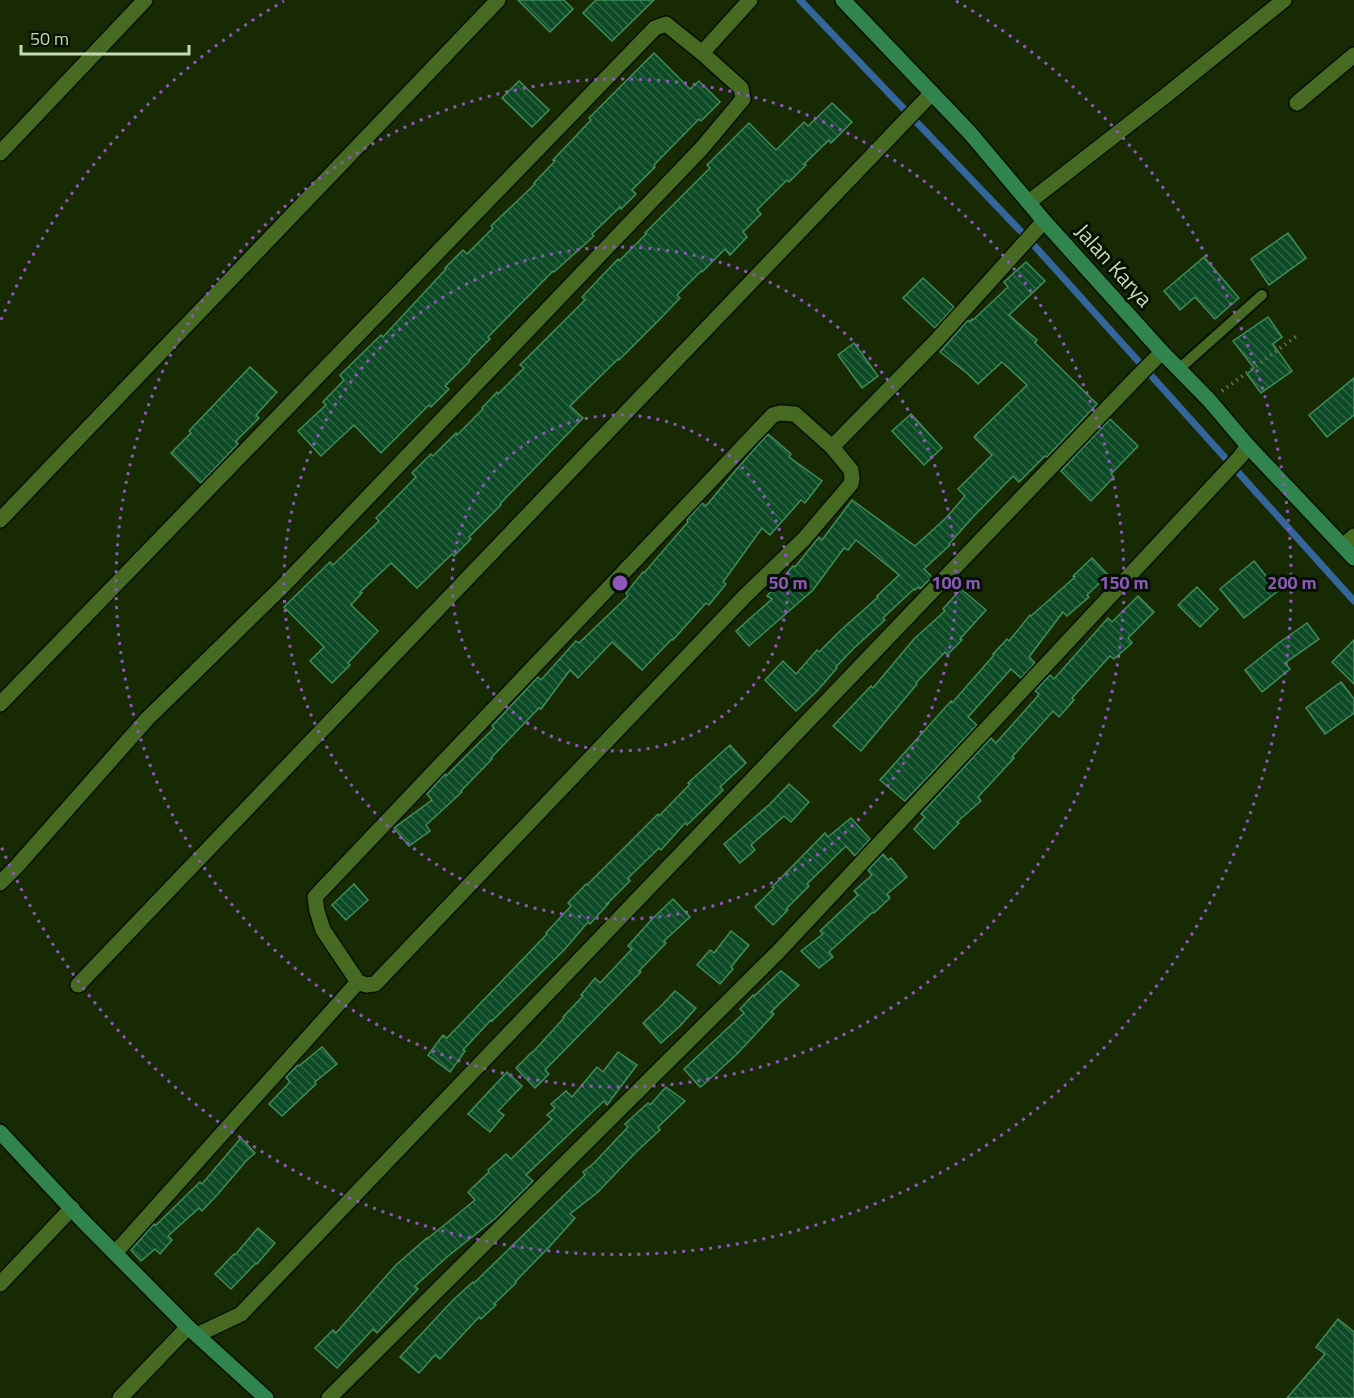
<svg xmlns="http://www.w3.org/2000/svg" width="1354" height="1398" font-family="'Titillium Web',sans-serif">
<style>
.lines{fill:none;stroke-linecap:round;stroke-linejoin:round}
.stream{stroke:#34669b;stroke-width:7}
.building{fill:url(#building-back-hatch);stroke:#418d59;stroke-width:1.5}
.lane-casing{stroke:#061100;stroke-width:14}
.street-casing{stroke:#061100;stroke-width:18}
.secondary-casing{stroke:#061100;stroke-width:18}
.path{stroke:#60744e;stroke-width:4;stroke-dasharray:1.5 4.5;stroke-linecap:butt}
.lane{stroke:#466a21;stroke-width:10}
.street{stroke:#466a21;stroke-width:15}
.secondary{stroke:#32844f;stroke-width:15}
.ring{fill:none;stroke:#8d57bc;stroke-width:3;stroke-dasharray:3 6}
.labels{text-anchor:middle;dominant-baseline:central;stroke-width:6;stroke-linejoin:round;paint-order:stroke}
.street-label{font-size:22px;fill:#c4d9b4;stroke:#051200}
.centre{fill:#8d57bc;stroke:#051200;stroke-width:3}
.ring-label{font-size:18px;text-anchor:middle;font-weight:bold;fill:#8d57bc;stroke:#051200;stroke-width:6;stroke-linejoin:round;paint-order:stroke}
</style>
<defs>
<pattern id="building-back-hatch" width="6" height="6" patternUnits="userSpaceOnUse" patternTransform="scale(1.5)"><rect width="6" height="6" fill="#0d4b26"/><path d="M-1 5l2 2M0 0l6 6M5-1l2 2" fill="none" stroke="#2f6443"/></pattern>
</defs>
<rect width="100%" height="100%" fill="#182a04"/>
<g class="lines">
<!-- stream -->
<path class="stream" d="M800 0 1031 242 1354 601"/>
</g>
<!-- building -->
<g class="building">
<path d="M518 0H564L573 9 550 32Z"/>
<path d="M596 0H654L612 41 583 13Z"/>
<path d="M654 53 690 89 699 81 720 102 701 121 699 119 654 165 655 167 632 190 636 194 621 209 620 207 592 234 594 236 554 272 553 271 488 337 490 339 469 360 470 361 445 386 449 389 431 407 429 405 381 453 354 425 321 456 298 431 326 405 323 402 344 380 340 375 381 335 383 337 446 269 445 268 463 250 467 254 493 228 491 226 535 184 534 183 555 161 553 160 591 120 589 118Z"/>
<path d="M519 81 549 110 532 127 502 98Z"/>
<path d="M832 103 852 122 831 143 829 140 804 164 806 165 789 182 787 180 757 210 761 214 743 232 747 237 730 255 725 249 702 272 701 271 677 295 680 298 657 322 619 360 618 359 570 406 583 418 500 504 501 505 469 537 471 539 454 556 452 554 417 588 391 563 360 592 362 593 351 605 378 631 348 663 350 665 332 683 310 661 324 647 284 607 330 562 333 565 379 521 376 518 416 477 412 473 431 454 433 456 456 433 457 435 483 409 482 408 497 392 498 394 524 368 520 365 585 300 582 297 618 259 619 261 646 234 645 233 710 168 707 165 749 123 776 150 804 122 808 126Z"/>
<path d="M1288 233 1306 258 1269 285 1251 259Z"/>
<path d="M1204 257 1239 298 1215 319 1195 297 1180 310 1164 291Z"/>
<path d="M1026 262 1045 281 1009 315 1037 340 1035 343 1097 404 1047 457 1045 456 1019 482 1013 476 972 518 949 544 950 545 924 569 932 577 920 589 918 587 915 590 914 589 883 618 885 620 854 648 836 667 837 668 818 690 796 711 765 680 783 661 796 674 817 650 819 652 841 630 878 597 877 596 899 575 856 540 848 550 844 548 813 590 749 646 736 631 772 599 767 596 793 566 795 567 819 537 822 540 852 500 915 546 946 518 965 496 958 489 992 455 974 437 1027 385 1002 362 978 384 968 374 940 352 968 320 970 322 972 319 973 320 1008 287 1004 282Z"/>
<path d="M923 278 954 307 935 328 903 298Z"/>
<path d="M1268 317 1282 337 1273 344 1292 371 1261 393 1247 374 1254 368 1233 341Z"/>
<path d="M854 343 878 376 862 388 838 355Z"/>
<path d="M250 367 277 392 256 415 259 418 236 441 238 444 201 483 171 453 191 433 189 431Z"/>
<path d="M1354 378V415L1327 437 1309 415Z"/>
<path d="M911 414 942 448 924 465 892 431Z"/>
<path d="M1110 419 1138 446 1111 474 1114 477 1091 501 1061 471Z"/>
<path d="M768 434 791 454 789 457 822 481 805 503 801 500 770 535 762 528 723 582 726 584 709 605 706 603 673 640 672 639 642 670 612 642 578 678 570 670 541 709 539 708 491 758 492 759 461 791 462 792 426 825 430 831 409 846 394 828 432 800 427 794 443 776 445 774 446 776 494 728 492 726 538 677 541 680 576 641 579 643 628 596 626 593 643 572 644 573 688 522 687 520 702 503 706 506 735 471Z"/>
<path d="M1092 558 1108 575 1087 595 1089 597 1067 616 1063 612 1029 657 1035 663 1021 678 1011 669 968 717 977 725 905 801 880 780 951 701 952 703 994 655 993 654 1007 639 1009 641 1030 615 1031 616 1075 577 1073 576Z"/>
<path d="M1254 561 1278 591 1244 618 1220 589Z"/>
<path d="M1197 587 1218 609 1200 627 1178 605Z"/>
<path d="M961 589 986 610 960 639 962 640 947 655 945 652 916 683 917 684 861 751 833 726 871 686 873 688 914 639 945 611 943 609Z"/>
<path d="M1138 596 1154 612 1128 638 1132 643 1114 659 1110 656 1072 698 1074 700 1059 717 1053 711 1012 757 1014 758 978 797 981 801 957 822 959 823 934 849 914 829 925 817 921 814 991 738 996 743 1037 697 1039 694 1035 691 1050 675 1054 679 1108 618 1112 622Z"/>
<path d="M1307 623 1319 639 1285 663 1290 669 1262 692 1245 670 1280 642Z"/>
<path d="M1354 640V684L1332 662Z"/>
<path d="M1341 682 1354 699V713L1325 734 1306 708Z"/>
<path d="M730 745 746 763 720 787 723 790 687 825 685 823 661 850 659 848 628 878 630 881 607 904H608L590 924 588 922 565 949 492 1021 491 1020 463 1050 465 1051 450 1072 428 1055 443 1035 447 1038 547 934 546 933 571 906 568 903 586 884 587 885 658 814 659 816 690 784 688 783Z"/>
<path d="M789 784 809 802 791 822 784 816 751 845 755 850 740 863 724 844 770 804Z"/>
<path d="M851 818 870 839 855 856 846 846 807 884 809 886 786 909 788 910 773 925 755 907 774 888 772 887 825 833 828 837Z"/>
<path d="M883 854 888 860 891 858 907 877 887 894 890 898 874 913 873 912 829 952 833 957 819 968 801 951 823 934 820 931 858 895 854 891 872 875 868 870Z"/>
<path d="M354 884 368 900 346 920 332 905Z"/>
<path d="M673 899 690 917 664 941 666 943 639 971 641 972 545 1070 549 1074 535 1088 516 1068 532 1052H533L564 1018 563 1017 583 996 581 995 595 978 600 983 632 949 628 946 652 919Z"/>
<path d="M731 931 749 945 731 967 733 969 720 984 697 965 710 950 714 953Z"/>
<path d="M781 971 799 985 771 1012 774 1014 737 1054 702 1086 700 1087 684 1069 744 1013 740 1009 753 995 754 996Z"/>
<path d="M675 991 696 1008 680 1026 661 1043 643 1023 662 1005Z"/>
<path d="M322 1047 337 1064 315 1082 316 1084 282 1116 269 1104 290 1082 286 1077 298 1065 299 1066Z"/>
<path d="M618 1052 637 1065 607 1105 604 1101 526 1175 533 1181 497 1217 447 1257 415 1286 418 1289 377 1333 373 1329 337 1368 315 1348 333 1330 336 1333 396 1265 427 1238V1239L475 1200 468 1192 489 1172 488 1170 506 1154 511 1159 552 1119 547 1115 555 1108 551 1104 566 1091 572 1097 597 1067 603 1072Z"/>
<path d="M507 1072 522 1086 498 1111 504 1115 490 1132 468 1114Z"/>
<path d="M666 1087 685 1101 658 1127 660 1130 635 1153 598 1192 570 1214 575 1218 551 1245 515 1282 516 1283 494 1304 496 1305 481 1319 479 1317 440 1359 435 1355 419 1373 400 1357 453 1300 473 1282 474 1283 585 1175 583 1172 594 1163 628 1127 625 1124 648 1103 650 1105Z"/>
<path d="M241 1138 255 1153 246 1161 218 1194 202 1211 199 1208 168 1236 172 1240 160 1254 155 1249 141 1261 131 1250 154 1224 156 1225 200 1182 202 1184Z"/>
<path d="M258 1228 275 1243 257 1264 256 1263 231 1289 215 1274 234 1254 235 1255Z"/>
<path d="M1338 1319 1354 1332V1398H1287L1325 1354 1316 1347Z"/>
</g>
<g class="lines">
<!-- lane casing -->
<g class="lane-casing">
<path id="lane" d="M1179 369 1262 295"/>
</g>
<!-- street casing -->
<g class="street-casing">
<g id="street">
<path d="M702 53 750 0"/>
<path d="M1297 103 1354 55"/>
<path d="M0 153 145 0"/>
<path d="M1029 202 1164 97 1284 0"/>
<path d="M780 413 795 414 832 447 851 470 852 479 851 484 804 539 745 596 375 984 366 985 358 982 323 930 317 911 315 897 773 415Z"/>
<path d="M832 447 936 341 1044 221"/>
<path d="M0 520 498 0"/>
<path d="M1343 546 1354 536"/>
<path d="M0 704 655 28 666 24 702 53 741 88 743 99 702 148 282 587 147 719 17 866 0 883"/>
<path d="M78 985 932 93"/>
<path d="M115 1253 358 982"/>
<path d="M0 1284 72 1208"/>
<path d="M197 1335 241 1314 1138 376 1162 352"/>
<path d="M120 1398 188 1327"/>
<path d="M329 1398 779 951 1240 457 1248 446"/>
</g>
</g>
<!-- secondary casing -->
<g class="secondary-casing">
<g id="secondary">
<path d="M843 0 970 133 1044 221 1162 352 1209 400 1248 446 1354 558"/>
<path d="M0 1132 82 1220 188 1327 266 1398"/>
</g>
</g>
<!-- path -->
<path class="path" d="M1222 391 1298 335"/>
<!-- lane -->
<use href="#lane" class="lane"/>
<!-- street -->
<use href="#street" class="street"/>
<!-- secondary -->
<use href="#secondary" class="secondary"/>
</g>
<!-- distance rings -->
<g class="ring">
<circle cx="620" cy="583" r="168"/>
<circle cx="620" cy="583" r="336"/>
<circle cx="620" cy="583" r="504"/>
<path d="M1 320A672 672 0 0 1 284 1M956 1A672 672 0 1 1 1 846"/>
</g>
<g class="labels">
<!-- street labels -->
<g class="street-label">
<text transform="translate(1114 265) rotate(48)">Jalan Karya</text>
</g>
</g>
<circle cx="620" cy="583" r="9" class="centre"/>
<g class="ring-label">
<text x="788" y="589">50 m</text>
<text x="956" y="589">100 m</text>
<text x="1124" y="589">150 m</text>
<text x="1292" y="589">200 m</text>
</g>
<!-- scale -->
<path d="M21 45v9h168v-9" fill="none" stroke="#c4d9b4" stroke-width="3"/>
<text x="30" y="45" font-size="18" fill="#c4d9b4" stroke="#051200" stroke-width="4.5" paint-order="stroke">50 m</text>
</svg>
